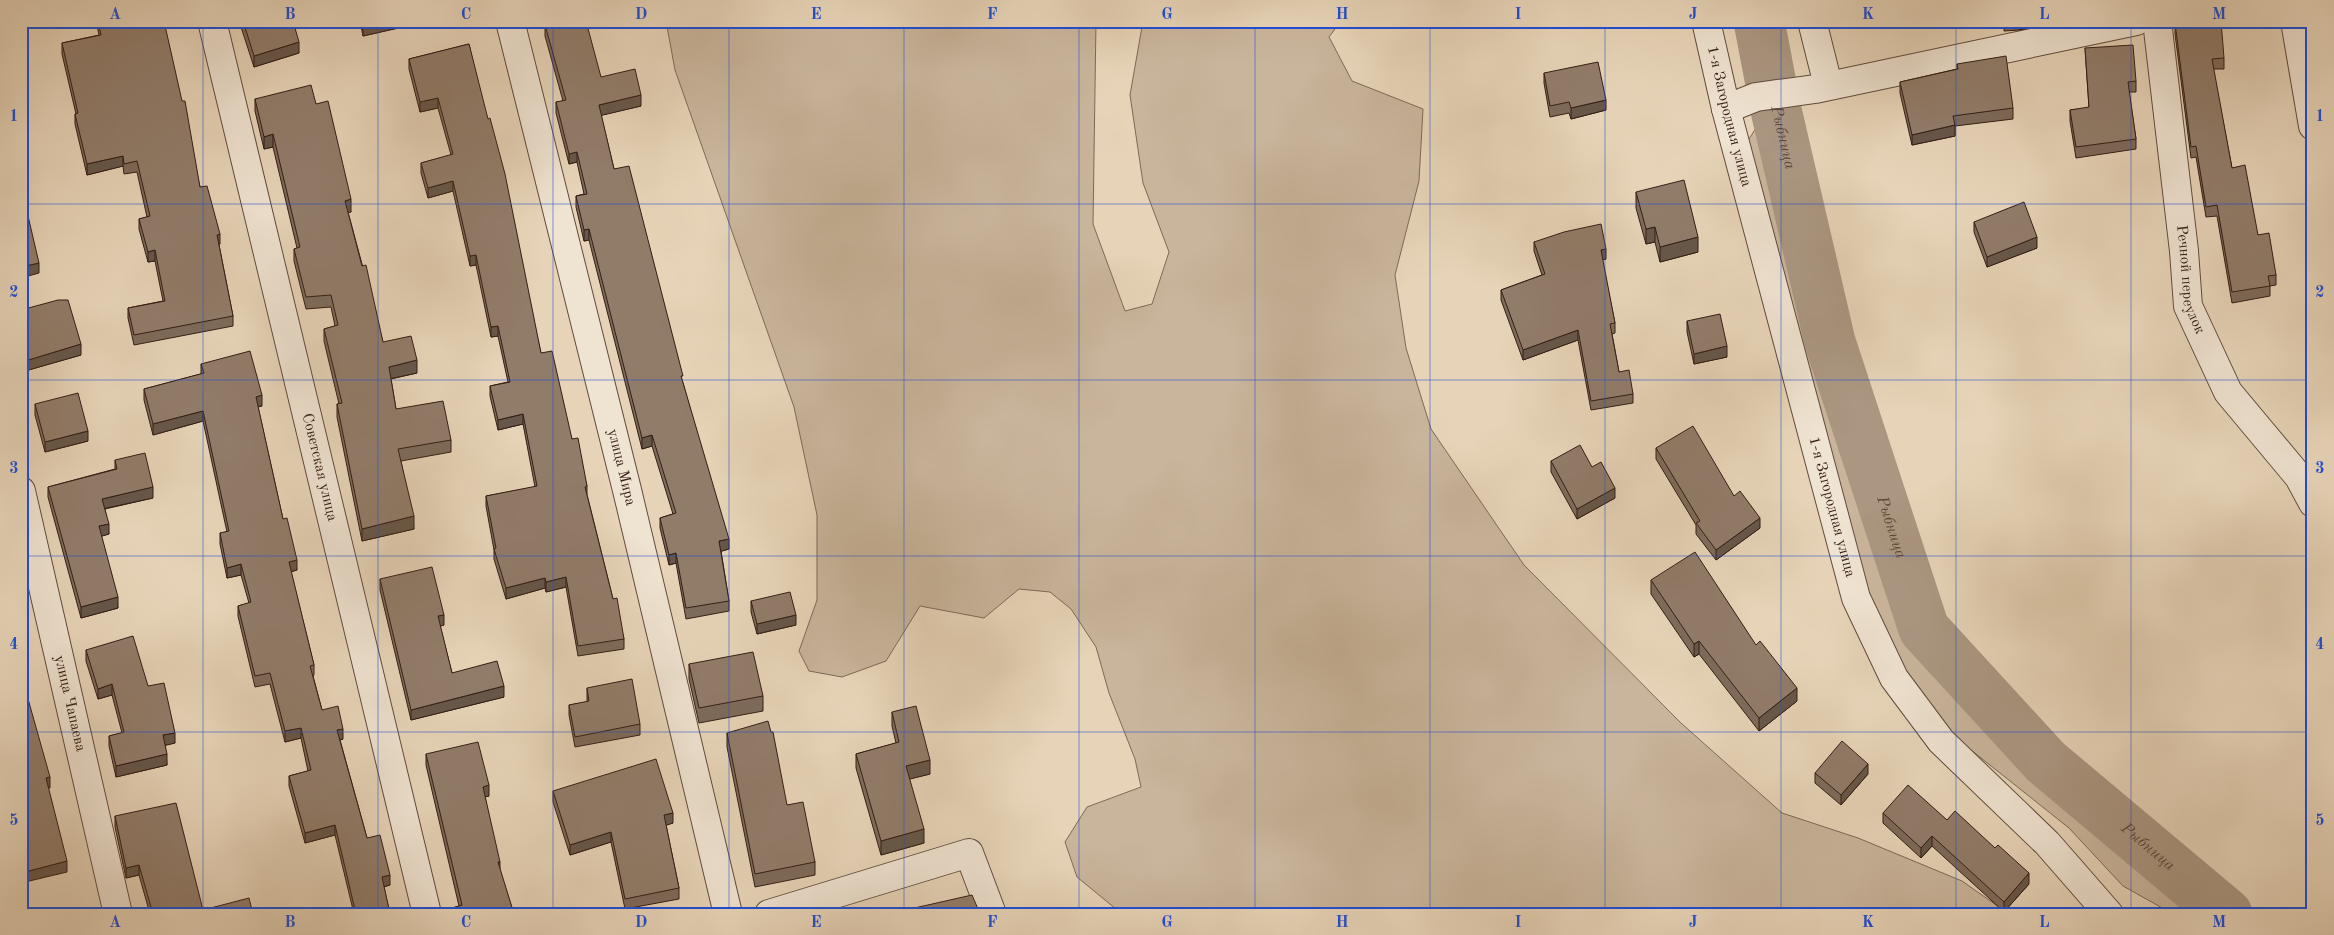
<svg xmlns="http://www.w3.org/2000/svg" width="2334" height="935" font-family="'Old Standard TT',serif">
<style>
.green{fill:#c9b59c;stroke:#7e6958}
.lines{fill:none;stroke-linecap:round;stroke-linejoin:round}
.river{stroke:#aa9681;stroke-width:51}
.minor-casing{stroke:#614b3e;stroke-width:30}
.minor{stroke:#efe3d1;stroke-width:28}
.wall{fill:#7d6b5b;stroke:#341d15}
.shaded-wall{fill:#66574a;stroke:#341d15}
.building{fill:#917c6a;stroke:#341d15}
.grid{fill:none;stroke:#1d4ed8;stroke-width:1;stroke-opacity:0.55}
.labels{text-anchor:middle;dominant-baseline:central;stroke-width:4;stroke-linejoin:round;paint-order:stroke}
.street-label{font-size:15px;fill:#341d15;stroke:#efe3d1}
.water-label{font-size:16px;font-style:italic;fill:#5d473b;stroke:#efe3d1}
.neatline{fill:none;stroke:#1d4ed8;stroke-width:2}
.grid-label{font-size:16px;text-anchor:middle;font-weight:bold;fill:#1d4ed8}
</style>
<rect width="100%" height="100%" fill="#e7d4b8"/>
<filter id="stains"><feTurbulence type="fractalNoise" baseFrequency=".004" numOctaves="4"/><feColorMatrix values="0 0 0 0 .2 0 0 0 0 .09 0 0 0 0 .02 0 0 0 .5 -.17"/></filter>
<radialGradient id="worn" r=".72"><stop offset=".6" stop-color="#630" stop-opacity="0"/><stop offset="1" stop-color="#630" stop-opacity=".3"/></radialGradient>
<!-- green -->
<g class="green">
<path d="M666 21H1096L1093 224 1125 311 1152 304 1169 252 1143 183 1130 95 1143 21H1341L1329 37 1352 81 1423 109 1419 181 1395 275 1406 348 1431 429 1524 565 1681 723 1782 813 1858 838 1962 881 2009 914H1122L1077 877 1065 842 1087 807 1141 787 1135 759 1109 693 1096 647 1071 609 1050 592 1019 589 984 618 920 606 886 661 842 677 809 671 799 651 817 600V515L794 407 675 70Z"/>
<path d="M1758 125 1772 134 1810 340 1912 630 1964 700 2023 750 2052 787 2150 879 2201 914H2173L2123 886 2069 828 1956 738 1901 667 1866 592 1747 142Z"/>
</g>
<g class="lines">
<!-- river -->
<path class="river" id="s1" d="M1759 21 1776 110 1830 342 1924 629 2046 762 2227 914"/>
<!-- minor casing -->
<g class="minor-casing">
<g id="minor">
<path id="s2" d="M212 21 427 914"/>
<path id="s3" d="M510 21 627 490 728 914"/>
<path id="s4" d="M1706 21 1726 109 1856 598 1894 678 1941 741 2047 843 2109 914"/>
<path d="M1812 21 1828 85"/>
<path id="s5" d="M2157 21 2184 251 2188 306 2228 392 2299 477 2313 503"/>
<path d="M2295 21 2313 126"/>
<path d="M1726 109 1756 97 1815 89 2136 21"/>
<path id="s6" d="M21 491 118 914"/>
<path d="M769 914 969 853 992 914"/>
</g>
</g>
<!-- minor -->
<use href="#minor" class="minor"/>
</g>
<!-- wall -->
<g class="wall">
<path d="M96 21H157L200 187 220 244 219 245 233 316V326L134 345 128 318V308L163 301 155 261 148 262 139 229V219L147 217 137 172 124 174 123 166 87 175 75 124V114H76L62 54V43L99 35Z"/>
<path d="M240 21H293L299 53 254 67 240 24Z"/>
<path d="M360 21H429L363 36Z"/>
<path d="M2004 21H2057V22L2019 30 2004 31Z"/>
<path d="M2175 23 2224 58V69H2213L2232 168 2258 235 2276 275V285L2270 286V296L2232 303 2217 216 2206 217 2196 157 2191 158 2175 34Z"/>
<path d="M545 25 601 77 641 106 601 115 614 169 683 383 729 549 721 551 729 601V611L686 619 676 563 669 565 660 528V518L673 514 652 446 642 449 589 240 584 241 576 207V196L584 194 577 162 569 164 556 113V102L563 101 545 36Z"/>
<path d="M469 44 541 353 572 439 587 486V495L613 599 624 639V649L578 656 566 587 546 592 545 588 506 599 494 559V550L486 506V496L535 487 523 424 498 430 490 396V386L508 382 498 336 491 337 476 265 470 266 453 191 428 198 421 173V163L451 155 438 108 420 112 409 69V59Z"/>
<path d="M2085 48 2136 81V92H2129L2136 139V149L2076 158 2070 121V110L2089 108Z"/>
<path d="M1957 64 2013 108V119L1955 126V136L1912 145 1900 93V82L1957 69Z"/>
<path d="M1544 73 1606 110 1571 119 1569 113 1550 117 1544 83Z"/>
<path d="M255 99 316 104 351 212H348L383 342 417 373 391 379 396 409 451 440V452L401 461 414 529 362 541 337 417V404H339L324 341V329L335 326 331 307 306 309 294 261V249L297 248 273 147 264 149 255 111Z"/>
<path d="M1636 192 1698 252 1660 262 1655 242 1646 244 1636 208Z"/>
<path d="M1974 222 2037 248 1987 267 1974 232Z"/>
<path d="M1534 242 1606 259 1602 260 1615 323V333L1612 334 1619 372 1633 394V403L1591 410 1578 340 1523 360 1501 300V290L1542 275 1534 251Z"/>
<path d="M21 310 81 355 25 371 21 358Z"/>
<path d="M1687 321 1727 357 1694 364 1687 332Z"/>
<path d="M201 364 262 406 258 407 283 519 297 570 291 572 314 665V675L313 676 322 710 343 739 340 740 367 838 390 885 384 887 390 914H354L335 835 305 843 289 786V776L308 771 301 738 285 742 270 684 255 687 238 616V606L249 603 241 575 227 578 220 544V533L227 532 203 421 153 435 144 400V389L201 374Z"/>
<path d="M35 404 88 441 45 452 35 415Z"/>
<path d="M1656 448 1734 496 1760 528 1716 560 1696 534V525L1656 459Z"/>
<path d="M115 460 153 498 105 509 109 534 101 536 118 608 81 618 48 497V487L115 469Z"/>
<path d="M1551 461 1592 467 1615 498 1577 519 1551 472Z"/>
<path d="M380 579 444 625 440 626 452 673 504 697 411 720 380 590Z"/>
<path d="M1651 580 1797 701 1759 731 1699 654 1694 657 1651 594Z"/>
<path d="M751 601 796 625 757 634 751 612Z"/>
<path d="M86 650 148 686 175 743 165 745 167 765 116 777 109 746V736L122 733 112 695 98 699 86 661Z"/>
<path d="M689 664 763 696V711L699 723 689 679Z"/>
<path d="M587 688 640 724V735L575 747 569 715V705L587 702Z"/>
<path d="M892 712 930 774 909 779 924 843 881 855 856 768V754L896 743 892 726Z"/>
<path d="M727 733 787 805 815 862V875L755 887 727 747Z"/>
<path d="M426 754 489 796 485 797 500 871 514 914H449V909L459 906 426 765Z"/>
<path d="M1815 773 1868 774 1841 805 1815 783Z"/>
<path d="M553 791 673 823 666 825 679 888V899L625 909 611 842 570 855 553 802Z"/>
<path d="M1883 813 1947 820 2029 884 2004 912 1932 846 1921 858 1883 823Z"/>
<path d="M115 816 203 910 253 914H150L139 875 126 878 115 827Z"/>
</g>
<!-- shaded-wall -->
<g class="shaded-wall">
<path d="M381 21H429L363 36V25Z"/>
<path d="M1555 21H1580L1555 28Z"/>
<path d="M2019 21H2057V22L2019 30Z"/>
<path d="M299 42V53L254 67V56Z"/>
<path d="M641 95V106L599 116V105Z"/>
<path d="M438 98V108L420 112V102Z"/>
<path d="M1606 100V110L1571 119V108Z"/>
<path d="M1955 125V136L1912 145V135Z"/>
<path d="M273 134V147L264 149V137Z"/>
<path d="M577 152V162L569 164V154Z"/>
<path d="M123 156V166L87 175V164Z"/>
<path d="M453 181V191L428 198V188Z"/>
<path d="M351 199V212L345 213V201Z"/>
<path d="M1655 227V242L1646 244V229Z"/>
<path d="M589 229V240L584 241V230Z"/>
<path d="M220 234V244L217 245V235Z"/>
<path d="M1698 237V252L1660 262V247Z"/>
<path d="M2037 237V248L1987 267V257Z"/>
<path d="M1606 249V259L1601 260V250Z"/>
<path d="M155 250V261L148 262V252Z"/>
<path d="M476 255V265L470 266V256Z"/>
<path d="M39 263V273L21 278V267Z"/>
<path d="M498 326V336L491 337V327Z"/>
<path d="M1578 330V340L1523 360V350Z"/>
<path d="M81 344V355L25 371V361Z"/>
<path d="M1727 346V357L1694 364V354Z"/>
<path d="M417 360V373L389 379V367Z"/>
<path d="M262 395V406L256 407V397Z"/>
<path d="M203 411V421L153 435V424Z"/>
<path d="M523 414V424L498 430V420Z"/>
<path d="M88 431V441L45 452V442Z"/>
<path d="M652 435V446L642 449V438Z"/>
<path d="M153 487V498L102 509V499Z"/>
<path d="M1615 488V498L1577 519V509Z"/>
<path d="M414 516V529L362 541V529Z"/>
<path d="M1760 518V528L1716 560V550Z"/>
<path d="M109 524V534L99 537V526Z"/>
<path d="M729 539V549L719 552V541Z"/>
<path d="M676 553V563L669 565V555Z"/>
<path d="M297 560V570L289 572V562Z"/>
<path d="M241 564V575L227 578V568Z"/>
<path d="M566 577V587L546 592V582Z"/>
<path d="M545 578V588L506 599V588Z"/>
<path d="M118 597V608L81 618V607Z"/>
<path d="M444 615V625L438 627V616Z"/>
<path d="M796 615V625L757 634V624Z"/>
<path d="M1699 641V654L1694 657V644Z"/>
<path d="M112 684V695L98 699V689Z"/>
<path d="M504 686V697L411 720V710Z"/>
<path d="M1797 688V701L1759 731V718Z"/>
<path d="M301 728V738L285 742V731Z"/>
<path d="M343 729V739L337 741V730Z"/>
<path d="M175 733V743L163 746V735Z"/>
<path d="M167 754V765L116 777V766Z"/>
<path d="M930 760V774L906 780V766Z"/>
<path d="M1868 764V774L1841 805V795Z"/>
<path d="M50 777V788L46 789V778Z"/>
<path d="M489 785V796L483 797V787Z"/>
<path d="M673 813V823L664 826V815Z"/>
<path d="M335 825V835L305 843V833Z"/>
<path d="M924 829V843L881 855V841Z"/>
<path d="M611 832V842L570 855V845Z"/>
<path d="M1932 836V846L1921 858V848Z"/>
<path d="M67 861V872L21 883V873Z"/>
<path d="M498 862H500V872Z"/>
<path d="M139 865V875L126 878V868Z"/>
<path d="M2029 873V884L2004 912V902Z"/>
<path d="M390 875V885L382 887V877Z"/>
</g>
<!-- building -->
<g class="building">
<path d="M98 21H157V22L164 21 182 101H185L200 187 207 186 220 234 217 235 233 316 134 335 128 308 165 301 155 250 148 252 139 219 150 216 137 161 124 164 123 156 87 164 75 114 78 113 62 43 101 35Z"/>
<path d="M243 21H293L299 42 254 56Z"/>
<path d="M362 21H381L363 25Z"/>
<path d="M562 21H586L601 77 635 69 641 95 599 105 614 169 629 166 683 376H681L729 539 719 541 729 601 686 608 676 553 669 555 660 518 676 513 652 435 642 438 589 229 584 230 576 196 587 194 577 152 569 154 556 102 566 100 545 25Z"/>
<path d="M2203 21H2221L2224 58 2212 59 2232 168 2245 165 2258 235 2269 233 2276 275 2268 276 2270 286 2232 292 2217 205 2206 207 2196 146 2191 147 2175 23Z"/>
<path d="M469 44 488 119 490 118 505 174 541 353 552 351 572 439 578 438 587 486 585 487 613 599 617 598 624 639 578 646 566 577 546 582 545 578 506 588 494 549 496 548 486 496 537 486 523 414 498 420 490 386 510 382 498 326 491 327 476 255 470 256 453 181 428 188 421 163 453 154 438 98 420 102 409 59Z"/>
<path d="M2133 45 2136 81 2128 82 2136 139 2076 147 2070 110 2089 107 2085 48Z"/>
<path d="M2006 56 2013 108 1953 116 1955 125 1912 135 1900 82 1958 69 1957 64Z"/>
<path d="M1598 62 1606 100 1571 108 1569 102 1550 106 1544 73Z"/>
<path d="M311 85 316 104 328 101 351 199 345 201 362 266 366 265 383 342 411 336 417 360 389 367 396 409 443 401 451 440 398 449 414 516 362 529 337 404 342 403 324 329 338 325 331 295 306 297 294 249 300 247 273 134 264 137 255 99Z"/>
<path d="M1684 180 1698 237 1660 247 1655 227 1646 229 1636 192Z"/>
<path d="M21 186 39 263 21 267Z"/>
<path d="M2024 202 2037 237 1987 257 1974 222Z"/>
<path d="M1601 224 1606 249 1601 250 1615 323 1610 324 1619 372 1629 370 1633 394 1591 401 1578 330 1523 350 1501 290 1545 274 1534 242 1564 232Z"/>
<path d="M58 300H68L81 344 25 361 21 347V310Z"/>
<path d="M1720 314 1727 346 1694 354 1687 321Z"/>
<path d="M250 351 262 395 256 397 283 519 287 518 297 560 289 562 314 665 310 666 322 710 338 706 343 729 337 730 367 838 380 835 390 875 382 877 390 914H356L335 825 305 833 289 776 311 770 301 728 285 731 270 673 255 676 238 606 251 602 241 564 227 568 220 533 229 531 203 411 153 424 144 389 204 373 201 364Z"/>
<path d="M78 393 88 431 45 442 35 404Z"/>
<path d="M1693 426 1734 496 1740 491 1760 518 1716 550 1696 523 1700 521 1656 448Z"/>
<path d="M1580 445 1592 467 1601 462 1615 488 1577 509 1551 461Z"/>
<path d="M145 453 153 487 102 499 109 524 99 526 118 597 81 607 48 487 117 469 115 460Z"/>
<path d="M1695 552 1756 645 1760 641 1797 688 1759 718 1699 641 1694 644 1651 580Z"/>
<path d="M432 567 444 615 438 616 452 673 497 661 504 686 411 710 380 579Z"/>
<path d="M790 592 796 615 757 624 751 601Z"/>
<path d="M133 636 148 686 164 683 175 733 163 735 167 754 116 766 109 736 124 732 112 684 98 689 86 650Z"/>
<path d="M753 652 763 696 699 708 689 664Z"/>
<path d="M21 674 50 777 46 778 67 861 21 873Z"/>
<path d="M632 679 640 724 575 737 569 705 589 701 587 688Z"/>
<path d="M916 706 930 760 906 766 924 829 881 841 856 754 899 742 892 712Z"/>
<path d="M768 721 771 732H773L787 805 803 802 815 862 755 874 727 733Z"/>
<path d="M1842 741 1868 764 1841 795 1815 773Z"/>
<path d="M478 742 489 785 483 787 500 862H498L514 914H450L449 909 462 905 426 754Z"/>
<path d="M656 759 673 813 664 815 679 888 625 899 611 832 570 845 553 791Z"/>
<path d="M1908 785 1947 820 1955 811 1995 848 1998 845 2029 873 2004 902 1932 836 1921 848 1883 813Z"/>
<path d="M176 803 203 910 249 898 253 914H153L139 865 126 868 115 816Z"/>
<path d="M972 895 978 909 982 914H912L910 909Z"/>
</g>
<!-- grid -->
<path class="grid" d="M203 21V914M378 21V914M553 21V914M729 21V914M904 21V914M1079 21V914M1255 21V914M1430 21V914M1605 21V914M1781 21V914M1956 21V914M2131 21V914M21 204H2313M21 380H2313M21 556H2313M21 732H2313"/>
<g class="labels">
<!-- street labels -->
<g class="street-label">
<text stroke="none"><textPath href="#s4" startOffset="98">1-я Загородная улица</textPath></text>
<text stroke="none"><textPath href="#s5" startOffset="261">Речной переулок</textPath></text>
<text stroke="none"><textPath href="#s3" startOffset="460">улица Мира</textPath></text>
<text stroke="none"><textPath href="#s2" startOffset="459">Советская улица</textPath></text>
<text stroke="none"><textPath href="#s4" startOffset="502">1-я Загородная улица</textPath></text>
<text stroke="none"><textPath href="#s6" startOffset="218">улица Чапаева</textPath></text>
</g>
<!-- water labels -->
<g class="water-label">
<text stroke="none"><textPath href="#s1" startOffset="119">Рыбница</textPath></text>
<text stroke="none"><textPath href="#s1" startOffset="524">Рыбница</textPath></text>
<text stroke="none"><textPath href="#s1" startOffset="944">Рыбница</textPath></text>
</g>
</g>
<!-- margin -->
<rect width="2334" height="935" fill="none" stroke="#e7d4b8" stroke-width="55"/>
<rect x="28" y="28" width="2278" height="880" class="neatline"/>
<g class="grid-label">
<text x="115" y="19">A</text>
<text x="290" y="19">B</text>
<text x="466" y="19">C</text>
<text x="641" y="19">D</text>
<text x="816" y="19">E</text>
<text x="992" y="19">F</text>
<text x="1167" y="19">G</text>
<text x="1342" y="19">H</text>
<text x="1518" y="19">I</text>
<text x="1693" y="19">J</text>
<text x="1868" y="19">K</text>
<text x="2044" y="19">L</text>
<text x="2219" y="19">M</text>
<text x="14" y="121">1</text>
<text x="2320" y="121">1</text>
<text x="14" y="297">2</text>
<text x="2320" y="297">2</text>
<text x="14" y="473">3</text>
<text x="2320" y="473">3</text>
<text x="14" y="649">4</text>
<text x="2320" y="649">4</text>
<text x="14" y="825">5</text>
<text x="2320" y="825">5</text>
<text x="115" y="927">A</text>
<text x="290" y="927">B</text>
<text x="466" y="927">C</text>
<text x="641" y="927">D</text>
<text x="816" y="927">E</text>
<text x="992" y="927">F</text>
<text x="1167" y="927">G</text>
<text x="1342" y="927">H</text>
<text x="1518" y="927">I</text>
<text x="1693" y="927">J</text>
<text x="1868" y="927">K</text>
<text x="2044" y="927">L</text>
<text x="2219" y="927">M</text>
</g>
<rect width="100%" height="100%" filter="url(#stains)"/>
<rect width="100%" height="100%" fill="url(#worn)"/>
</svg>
